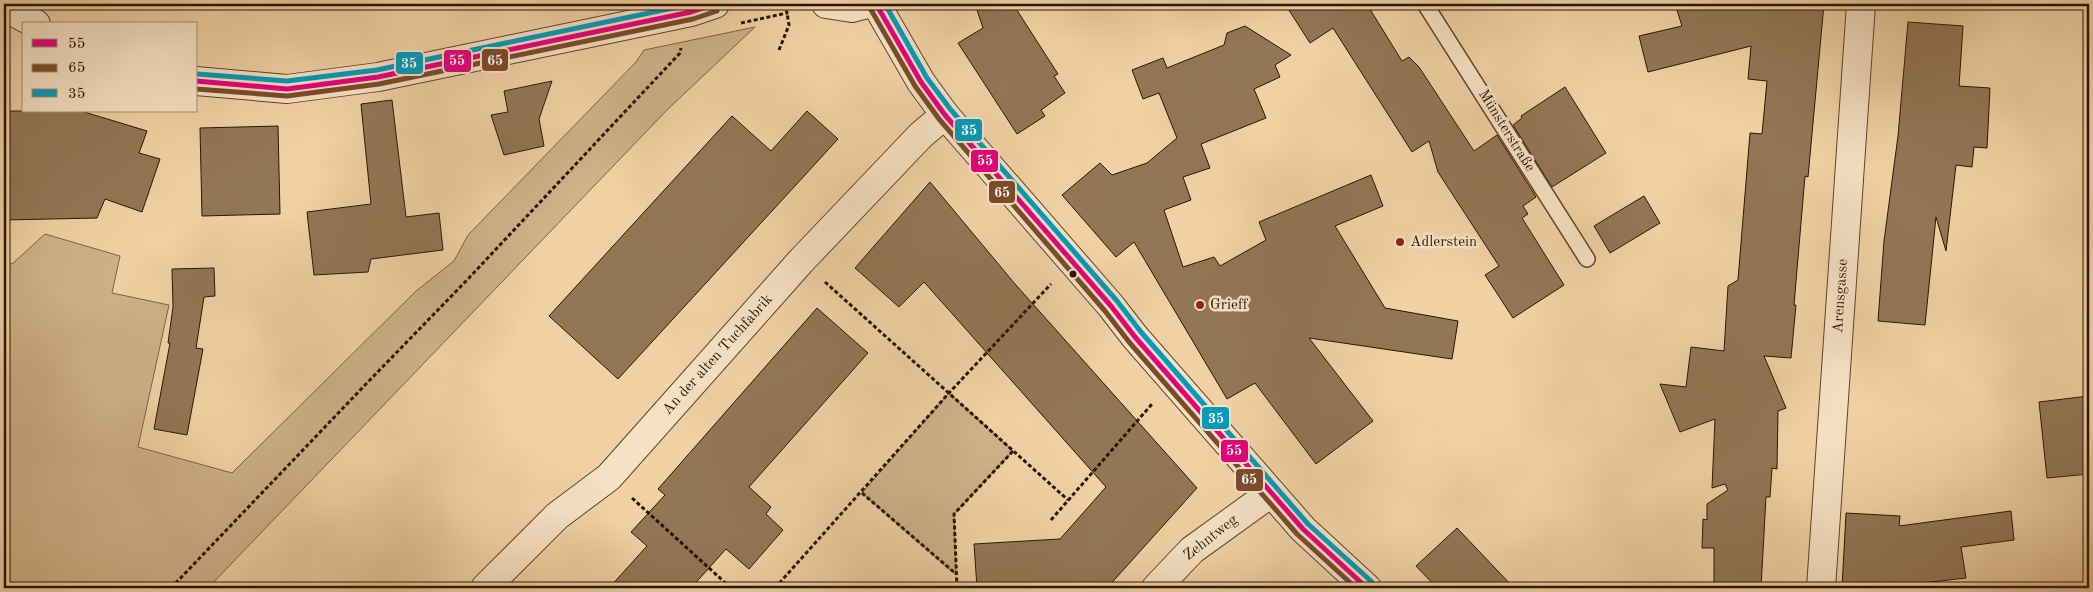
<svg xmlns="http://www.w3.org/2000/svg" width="2093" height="592" font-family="'Old Standard TT',serif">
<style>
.green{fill:#d0b188;stroke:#7f6245}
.building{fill:#937656;stroke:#2e1402}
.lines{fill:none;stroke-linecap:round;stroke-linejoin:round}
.service-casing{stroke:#5f432a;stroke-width:18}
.minor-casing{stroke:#5f432a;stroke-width:30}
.tertiary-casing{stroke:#5f432a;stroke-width:30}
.path{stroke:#2e1402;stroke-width:3;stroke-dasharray:4 2.5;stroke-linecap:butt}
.service{stroke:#f6e1c4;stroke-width:15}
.minor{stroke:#f6e1c4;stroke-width:28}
.tertiary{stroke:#f6e1c4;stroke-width:28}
.bus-1-casing{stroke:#f6e1c4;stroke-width:9}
.bus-2-casing{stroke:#f6e1c4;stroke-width:9}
.bus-3-casing{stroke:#f6e1c4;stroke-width:9}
.bus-1{stroke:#e5007d;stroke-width:5}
.bus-2{stroke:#7a4b2a;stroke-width:5}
.bus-3{stroke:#059aba;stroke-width:5}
.poi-dot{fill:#8f2418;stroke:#f6e1c4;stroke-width:2}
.bus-dot{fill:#2e1402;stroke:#f6e1c4;stroke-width:2}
.labels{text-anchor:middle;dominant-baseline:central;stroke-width:5;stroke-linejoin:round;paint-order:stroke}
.street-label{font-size:15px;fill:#2e1402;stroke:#f6e1c4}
.poi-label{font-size:15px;fill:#2e1402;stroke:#f6e1c4;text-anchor:start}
.line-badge{stroke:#f6e1c4;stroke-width:2}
.badge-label{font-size:14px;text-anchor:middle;font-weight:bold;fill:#fff}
</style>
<rect width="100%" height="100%" fill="#f1d1a4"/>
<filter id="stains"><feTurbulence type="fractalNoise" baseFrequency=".004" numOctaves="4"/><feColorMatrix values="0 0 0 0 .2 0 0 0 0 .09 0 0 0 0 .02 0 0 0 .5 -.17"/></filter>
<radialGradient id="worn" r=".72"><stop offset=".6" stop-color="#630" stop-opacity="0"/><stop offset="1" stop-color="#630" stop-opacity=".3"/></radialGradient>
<!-- green -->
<g class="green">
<path d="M755 27 667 110 208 588H4V260L12 264 45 234 120 256 112 293 169 305 138 447 232 473 416 291 454 261 468 235 636 62 644 50Z"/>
<path d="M949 393 1013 451 954 514 956 575 862 493Z"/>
</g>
<!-- building -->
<g class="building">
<path d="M975 4H1013L1058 74 1054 76 1065 93 1041 110 1045 116 1017 134 958 43 983 28Z"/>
<path d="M1285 4H1372L1368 6 1402 61 1409 57 1419 67 1474 151 1497 135 1536 197 1523 206 1528 214 1522 218 1564 285 1513 318 1485 275 1499 266 1438 172 1429 141 1412 152 1333 28 1310 43Z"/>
<path d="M1675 4H1824L1808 177 1805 176 1794 305H1796L1791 358 1764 356 1786 408 1778 411 1777 469 1772 468 1770 497H1766L1761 588H1714V548H1702L1703 519 1707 520V504L1728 490 1725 484 1712 488 1715 419 1680 432 1660 384 1686 387 1691 347 1724 351 1728 286 1738 280 1750 133 1762 134 1767 81 1748 79 1751 46 1648 72 1639 36 1682 26Z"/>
<path d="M1908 22 1963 26 1959 86 1990 88 1987 148 1974 147 1972 167 1956 165 1946 251 1936 217 1925 325 1878 321 1884 241 1898 136Z"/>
<path d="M1245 26 1291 55 1275 65 1280 77 1254 89 1266 118 1201 144 1210 168 1183 177 1191 200 1164 210 1183 267 1214 257 1220 266 1266 240 1259 222 1371 175 1383 206 1335 226 1385 308 1458 321 1452 359 1309 338 1373 421 1316 464 1255 383 1227 399 1134 242 1116 257 1062 195 1100 163 1112 175 1147 163 1177 138 1159 93 1143 99 1132 70 1163 58 1167 68 1224 45 1227 33Z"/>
<path d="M552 81 539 119 544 146 504 155 491 115 508 112 504 91Z"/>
<path d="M1565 87 1606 153 1552 187 1513 125 1522 118 1521 116Z"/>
<path d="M392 100 406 217 439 213 443 250 371 259 368 272 314 275 307 212 371 204 361 104Z"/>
<path d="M4 111H81L147 131 139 153 160 159 142 212 105 199 97 218 4 220Z"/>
<path d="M807 111 838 139 618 379 549 316 732 116 771 151Z"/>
<path d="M278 126 280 214 202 216 200 128Z"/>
<path d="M930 182 1015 284 1197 488 1107 588H977L974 544 1060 539 1106 487 924 282 899 307 855 268Z"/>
<path d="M1644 196 1660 223 1610 253 1594 226Z"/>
<path d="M214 268 215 296 204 297 196 348 203 349 187 435 154 429 170 343H168L173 307 172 269Z"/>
<path d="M817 308 868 353 749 487 771 507 766 514 783 530 749 569 726 549 691 588H609L647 546 631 532 665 495 658 489Z"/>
<path d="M2089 396V474L2047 478 2039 402Z"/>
<path d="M2011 511 2014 540 1961 547 1966 578 1896 586V588H1842L1846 513 1900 516 1899 526Z"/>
<path d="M1457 528 1514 588H1437L1416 566Z"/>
</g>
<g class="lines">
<!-- service casing -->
<g class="service-casing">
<path id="service" d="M1425 4 1587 259"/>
</g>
<!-- minor casing -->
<g class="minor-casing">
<g id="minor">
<path d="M485 588 557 516 609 477 801 261 921 135 945 115"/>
<path d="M1156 588 1192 550 1271 493"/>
<path d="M1821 588 1861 4"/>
</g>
</g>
<!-- tertiary casing -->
<g class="tertiary-casing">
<g id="tertiary">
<path d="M826 4 852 8 867 4"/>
<path d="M876 4 921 82 945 115 1111 306 1135 337 1303 529 1367 588"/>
<path d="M4 7 36 24"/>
<path d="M196 81 287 89 378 77 691 12 715 4"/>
</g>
</g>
<!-- path -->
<g class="path">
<path d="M741 23 787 13 784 4"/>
<path d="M779 50 789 25 787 13"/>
<path d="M825 282 1068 500"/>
<path d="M862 493 956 574"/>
<path d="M632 498 731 588"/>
<path d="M1051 520 1152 404"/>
<path d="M171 588 366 384 468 279 680 53 681 48"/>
<path d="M775 588 949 393 1051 284"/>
<path d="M957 588 954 514 1013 451"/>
</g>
<!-- service -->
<use href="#service" class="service"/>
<!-- minor -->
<use href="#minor" class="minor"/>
<!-- tertiary -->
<use href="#tertiary" class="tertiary"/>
<!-- bus-1 casing -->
<g class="bus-1-casing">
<g id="bus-1">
<path d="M876 4 921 82 945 115 1111 306 1135 337 1303 529 1367 588"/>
<path d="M196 81 287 89 378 77 691 12 715 4"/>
</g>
</g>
<!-- bus-2 casing -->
<g class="bus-2-casing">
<g id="bus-2">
<path d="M870 8 915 86 939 119 1105 311 1129 342 1297 534 1356 588"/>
<path d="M196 89 287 96 379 84 693 19 717 11"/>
</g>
</g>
<!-- bus-3 casing -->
<g class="bus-3-casing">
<g id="bus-3">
<path d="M885 4 927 78 951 110 1117 301 1141 332 1308 524 1372 582"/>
<path d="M197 74 287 81 377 70 692 4"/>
</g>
</g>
<!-- bus-1 -->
<use href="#bus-1" class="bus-1"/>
<!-- bus-2 -->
<use href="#bus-2" class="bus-2"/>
<!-- bus-3 -->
<use href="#bus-3" class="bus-3"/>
</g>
<!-- markers -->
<g class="poi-dot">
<circle cx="1400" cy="242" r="5"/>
<circle cx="1200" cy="305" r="5"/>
</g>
<circle class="bus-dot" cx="1073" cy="274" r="4.5"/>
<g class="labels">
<!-- street labels -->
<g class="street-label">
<text transform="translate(1506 131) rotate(58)">Münsterstraße</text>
<text transform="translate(1841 296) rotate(-86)">Arensgasse</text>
<text transform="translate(718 355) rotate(-48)">An der alten Tuchfabrik</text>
<text transform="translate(1211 538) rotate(-38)">Zehntweg</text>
</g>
<!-- poi labels -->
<g class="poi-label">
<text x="1410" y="242">Adlerstein</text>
<text x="1210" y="305">Grieff</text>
</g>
</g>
<g class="line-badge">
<rect x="481" y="48" width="28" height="24" rx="5" fill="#7a4b2a"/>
<rect x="443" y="49" width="29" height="24" rx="5" fill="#e5007d"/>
<rect x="395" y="51" width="29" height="24" rx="5" fill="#059aba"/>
<rect x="954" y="118" width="29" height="24" rx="5" fill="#059aba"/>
<rect x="970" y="149" width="29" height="24" rx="5" fill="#e5007d"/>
<rect x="988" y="180" width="28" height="24" rx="5" fill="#7a4b2a"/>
<rect x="1201" y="406" width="29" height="24" rx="5" fill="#059aba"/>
<rect x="1220" y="439" width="29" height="24" rx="5" fill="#e5007d"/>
<rect x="1235" y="468" width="29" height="24" rx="5" fill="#7a4b2a"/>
</g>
<g class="badge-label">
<text x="495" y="65">65</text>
<text x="457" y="65">55</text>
<text x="409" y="68">35</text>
<text x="969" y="135">35</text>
<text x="985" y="165">55</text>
<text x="1002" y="197">65</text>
<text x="1216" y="423">35</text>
<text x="1234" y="455">55</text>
<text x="1249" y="484">65</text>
</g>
<!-- margin -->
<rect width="2093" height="592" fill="none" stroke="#f1d1a4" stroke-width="20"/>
<rect x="5" y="5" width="2083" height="582" fill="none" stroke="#2e1402" stroke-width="2.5"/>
<rect x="10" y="10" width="2073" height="572" fill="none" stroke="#2e1402"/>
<!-- legend -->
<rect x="22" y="22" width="175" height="90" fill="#f6e1c4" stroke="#a68f76"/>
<rect x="32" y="39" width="25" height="8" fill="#e5007d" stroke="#a68f76"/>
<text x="68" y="48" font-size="15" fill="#2e1402">55</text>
<rect x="32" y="64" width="25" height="8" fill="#7a4b2a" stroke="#a68f76"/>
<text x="68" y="72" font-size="15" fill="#2e1402">65</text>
<rect x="32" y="89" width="25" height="8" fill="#059aba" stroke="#a68f76"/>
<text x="68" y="98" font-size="15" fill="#2e1402">35</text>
<rect width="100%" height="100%" filter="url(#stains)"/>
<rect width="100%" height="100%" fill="url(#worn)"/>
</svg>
